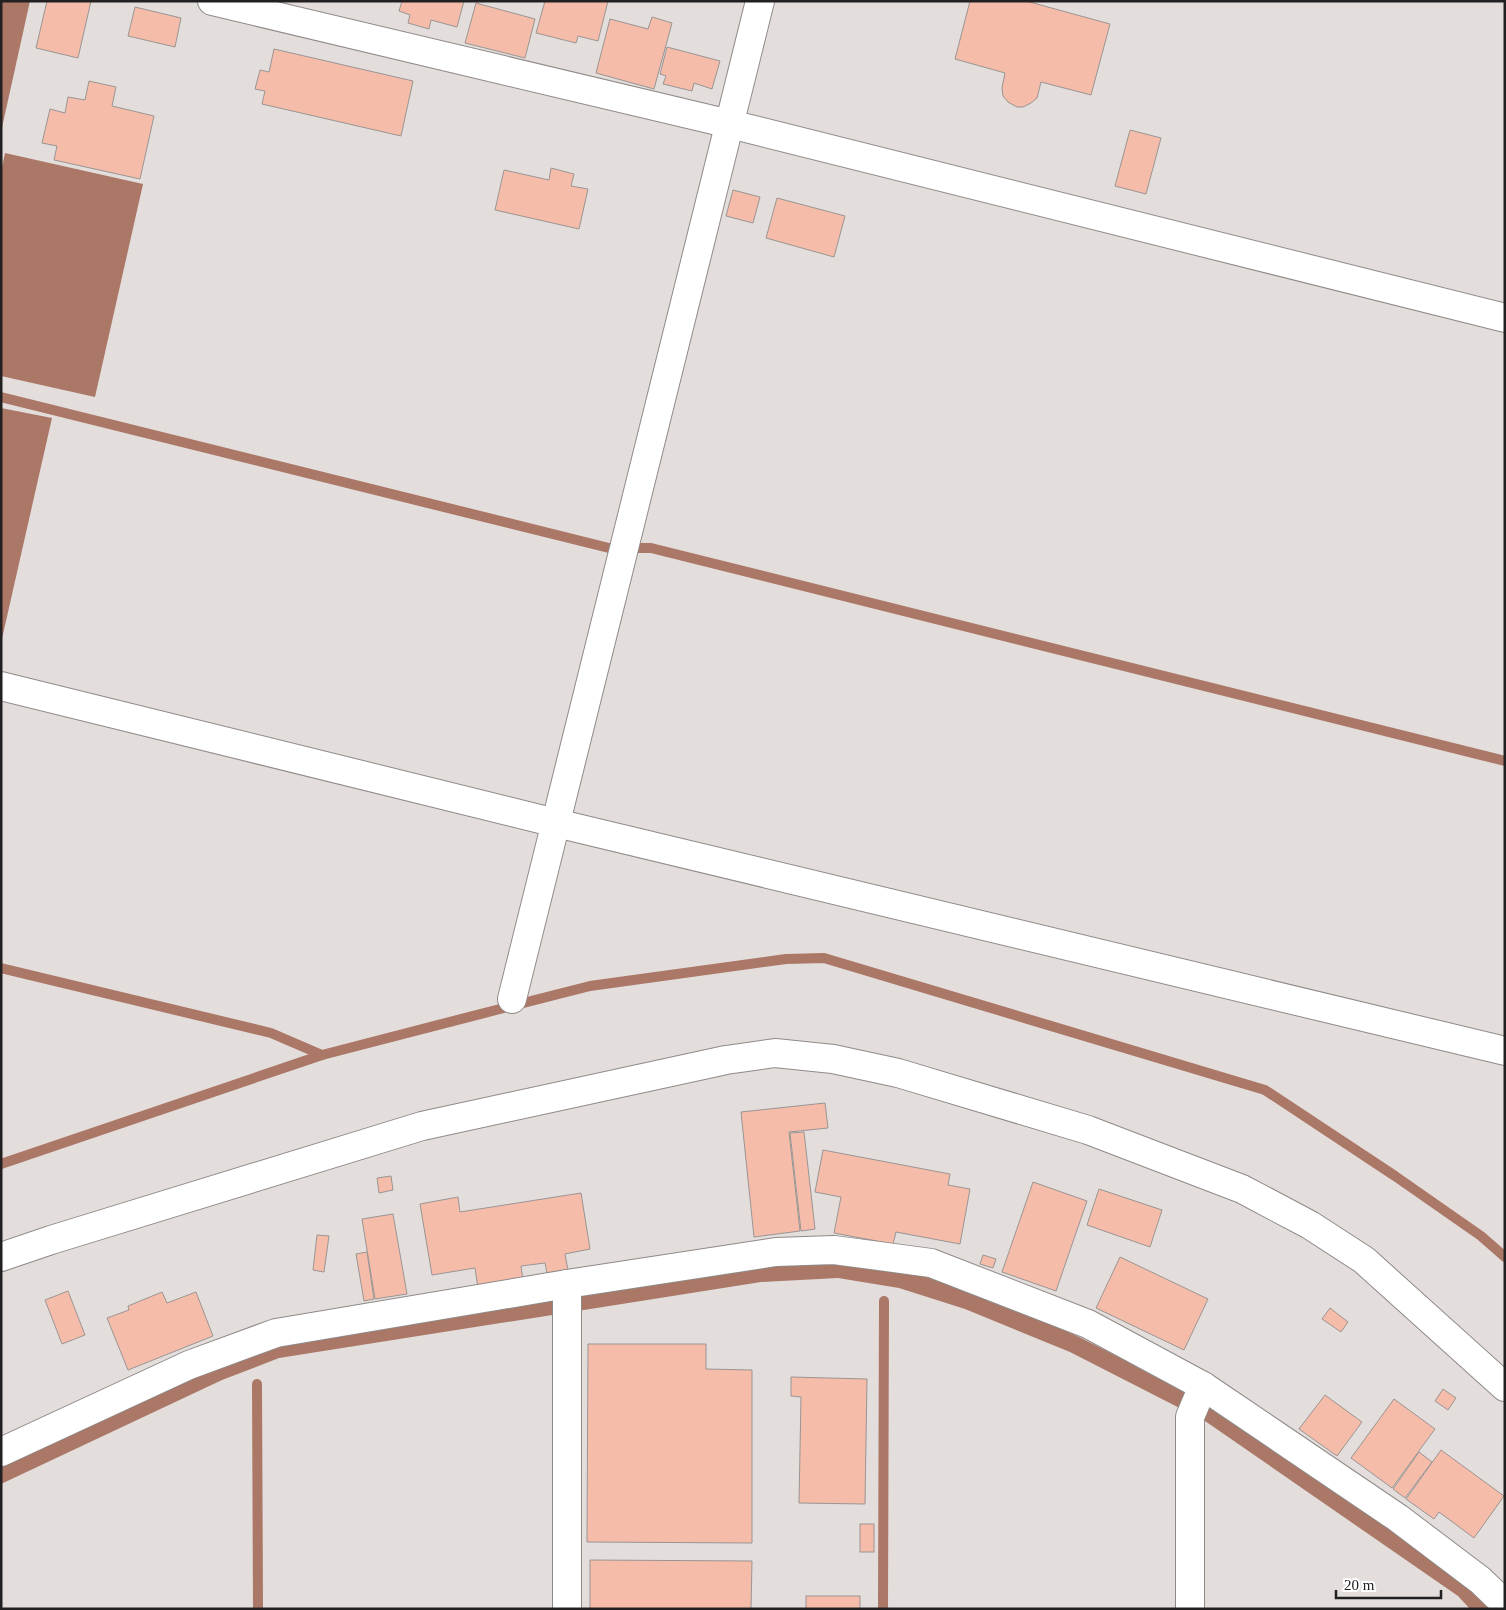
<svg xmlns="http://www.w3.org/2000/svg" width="1506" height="1610" font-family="'Times New Roman',serif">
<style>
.water{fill:#ab7766}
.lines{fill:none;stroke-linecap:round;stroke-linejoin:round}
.stream{stroke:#ab7766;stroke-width:10}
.building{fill:#f5bcaa;stroke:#9a9593}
.street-casing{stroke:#8f8a88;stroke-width:30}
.secondary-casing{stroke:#8f8a88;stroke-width:30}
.street{stroke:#fff;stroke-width:28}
.secondary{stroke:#fff;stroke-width:28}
</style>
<rect width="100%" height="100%" fill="#e3dddc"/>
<!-- water -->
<g class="water">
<path d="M1 1H30L1 132Z"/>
<path d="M5 153 143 184 95 397 1 376V172Z"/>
<path d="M1 408 52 418 1 643Z"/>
<path d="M833 1262 920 1275 997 1300 1077 1336 1188 1392 1317 1475 1472 1588 1491 1609H1470L1458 1596 1205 1421 1070 1352 965 1309 899 1288 838 1278 761 1282 279 1358 222 1380 1 1484V1465L225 1360 274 1346 758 1265Z"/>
</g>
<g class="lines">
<!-- stream -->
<g class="stream">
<path d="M1 397 609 548H651L1505 761"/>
<path d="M1 968 271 1033 322 1055"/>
<path d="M1 1164 322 1055 496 1010 590 986 786 959 824 958 1265 1090 1395 1176 1481 1236 1505 1257"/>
<path d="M257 1384 258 1609"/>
<path d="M883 1609 884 1301"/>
</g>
</g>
<!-- building -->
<g class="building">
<path d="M47 1H91L78 58 36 48Z"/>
<path d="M402 1H464L457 27 431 20 429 29 408 23 410 15 399 11Z"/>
<path d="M545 1H608L598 41 578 36 576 43 536 33Z"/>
<path d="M970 1H1026L1110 24 1091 95 1041 82 1037 98 1031 103 1023 107H1017L1008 102 1003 96 1002 88 1005 73 955 59Z"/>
<path d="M476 3 535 19 525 58 465 43Z"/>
<path d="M135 7 181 18 175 47 128 36Z"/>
<path d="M652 17 672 23 654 89 596 73 610 19 648 29Z"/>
<path d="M667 47 720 61 712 89 694 83 692 91 663 84 666 76 660 74Z"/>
<path d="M274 49 413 81 401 136 262 104 265 91 255 89 260 70 269 72Z"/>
<path d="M89 81 116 87 112 106 154 116 140 179 54 160 57 146 42 143 50 109 65 113 68 97 85 100Z"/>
<path d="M1130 130 1161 138 1146 194 1115 186Z"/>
<path d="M551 168 574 174 571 186 588 189 579 229 495 210 504 170 549 180Z"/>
<path d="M733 190 760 197 753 223 726 216Z"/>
<path d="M777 198 845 216 834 257 766 238Z"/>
<path d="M825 1103 828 1128 789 1132 800 1231 754 1237 741 1112Z"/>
<path d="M804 1132 815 1229 801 1231 790 1133Z"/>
<path d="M823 1150 950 1174 948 1185 970 1189 960 1244 896 1232 893 1244 834 1233 841 1197 815 1192Z"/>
<path d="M391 1176 393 1190 379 1193 377 1178Z"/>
<path d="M1033 1182 1087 1201 1056 1291 1002 1272Z"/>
<path d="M1099 1189 1162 1210 1150 1247 1087 1225Z"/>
<path d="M581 1193 590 1249 565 1254 568 1270 547 1273 545 1263 521 1266 523 1280 478 1288 475 1268 432 1275 420 1204 458 1197 460 1212Z"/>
<path d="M393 1214 407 1294 375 1299 362 1219Z"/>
<path d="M317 1235 329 1236 324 1272 313 1270Z"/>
<path d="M367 1252 374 1299 364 1301 356 1254Z"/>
<path d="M983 1255 996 1259 993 1268 980 1264Z"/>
<path d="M1120 1257 1208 1299 1184 1350 1096 1308Z"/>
<path d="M68 1291 85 1335 62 1344 45 1300Z"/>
<path d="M162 1292 167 1303 196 1292 213 1336 128 1370 107 1318 129 1310 128 1306Z"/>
<path d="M1330 1308 1348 1322 1341 1332 1322 1319Z"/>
<path d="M588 1344H706V1369L752 1370V1543L587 1542Z"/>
<path d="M791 1377 867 1379 865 1504 799 1503 801 1397 791 1396Z"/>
<path d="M1443 1389 1456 1398 1448 1410 1435 1401Z"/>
<path d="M1325 1395 1362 1422 1337 1456 1299 1429Z"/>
<path d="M1394 1399 1435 1429 1392 1488 1351 1458Z"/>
<path d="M1441 1450 1504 1496 1474 1538 1439 1512 1434 1519 1406 1499Z"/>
<path d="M1419 1452 1432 1462 1405 1498 1393 1489Z"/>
<rect x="860" y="1524" width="14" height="28"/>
<path d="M590 1560 752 1561 751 1609H590Z"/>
<rect x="806" y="1596" width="54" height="13"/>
</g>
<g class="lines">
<!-- street casing -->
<g class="street-casing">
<g id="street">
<path d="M1 686 556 823 1505 1051"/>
<path d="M512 999 760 1"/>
<path d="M1 1257 51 1240 422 1126 726 1060 775 1053 833 1059 898 1073 1088 1130 1242 1189 1310 1225 1364 1260 1505 1387"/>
<path d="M567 1284V1609"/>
<path d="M1 1452 189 1365 276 1333 567 1284 776 1252 834 1250 931 1263 1088 1324 1203 1386 1271 1432 1398 1518 1480 1580 1505 1604"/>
<path d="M1190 1609V1417L1203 1386"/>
</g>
</g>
<!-- secondary casing -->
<g class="secondary-casing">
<path id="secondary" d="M212 1 730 124 1505 318"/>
</g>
<!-- street -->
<use href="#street" class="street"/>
<!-- secondary -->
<use href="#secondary" class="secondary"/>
</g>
<!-- border -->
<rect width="1506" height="1610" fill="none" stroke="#222020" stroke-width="5"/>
<!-- scale -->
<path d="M1336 1590v8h105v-8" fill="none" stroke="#222020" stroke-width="2.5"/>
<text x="1344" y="1590" font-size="15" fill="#222020" stroke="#ffffff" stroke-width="4" paint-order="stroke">20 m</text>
</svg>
